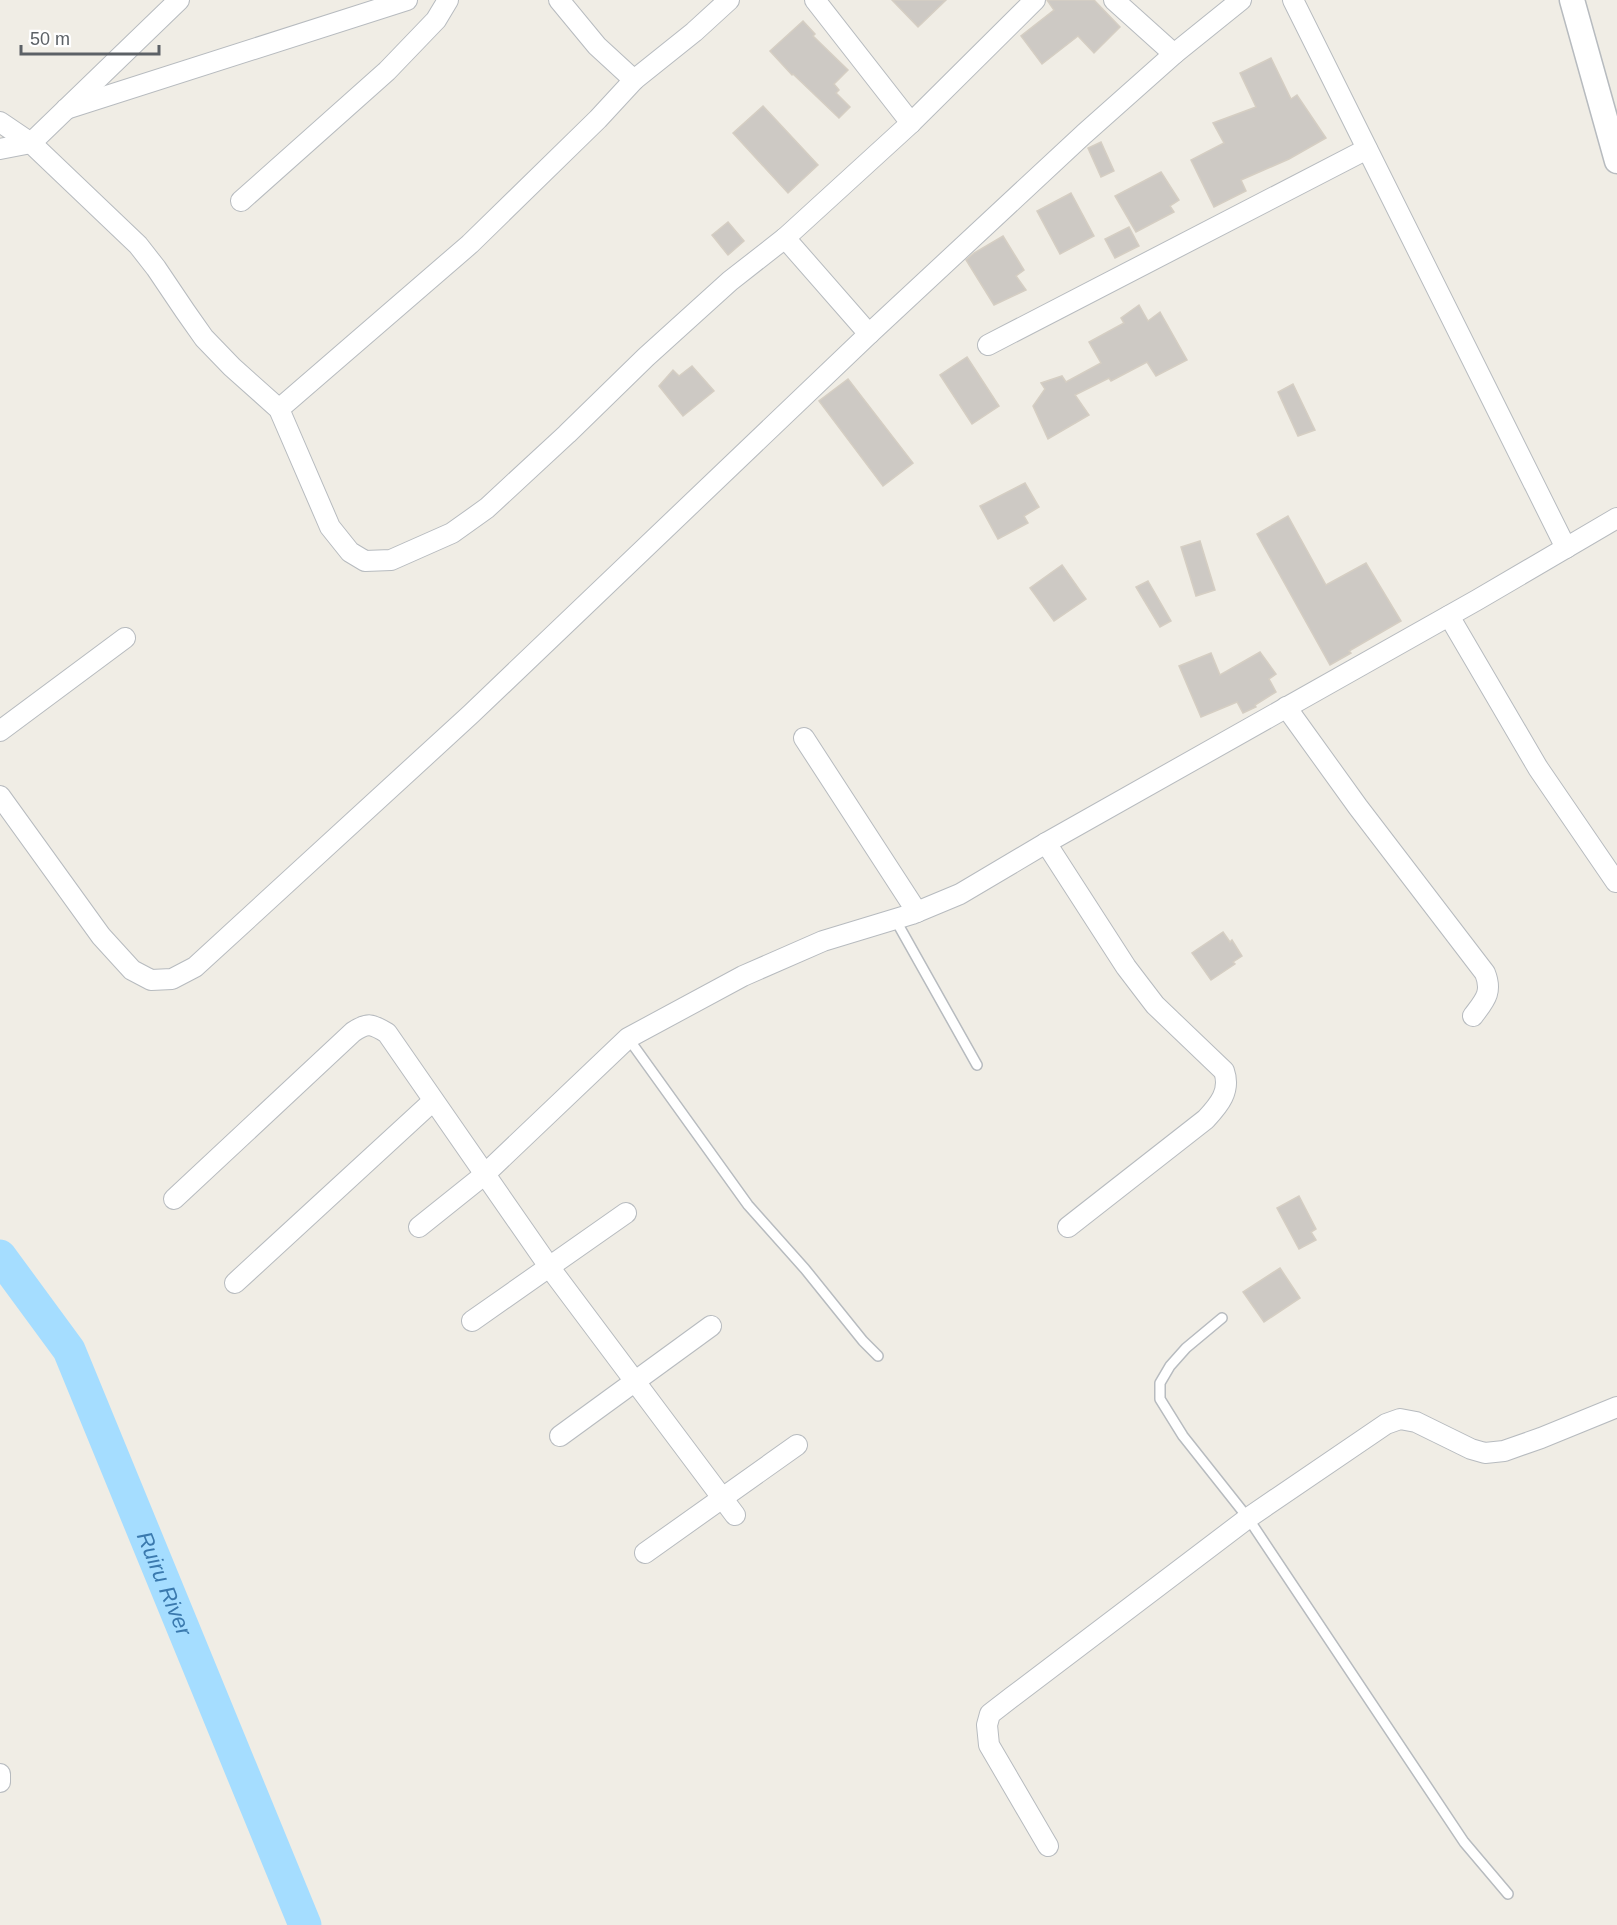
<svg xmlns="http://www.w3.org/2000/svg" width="1617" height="1925" font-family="Arial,sans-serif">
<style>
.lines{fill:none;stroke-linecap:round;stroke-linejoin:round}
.river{stroke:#a5ddff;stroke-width:33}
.building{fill:#cdc9c4;stroke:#d5cec3;stroke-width:1.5}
.service-casing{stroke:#b7bbbf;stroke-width:12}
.minor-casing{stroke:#b7bbbf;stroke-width:22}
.tertiary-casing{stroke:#b7bbbf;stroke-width:27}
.service{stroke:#fff;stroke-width:9}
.minor{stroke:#fff;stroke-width:20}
.tertiary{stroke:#fff;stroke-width:24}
.labels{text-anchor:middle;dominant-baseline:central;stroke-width:4.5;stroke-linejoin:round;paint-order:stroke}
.water-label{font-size:22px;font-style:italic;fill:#3a79ae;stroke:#fff}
</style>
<rect width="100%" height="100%" fill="#f0ede5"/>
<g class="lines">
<!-- river -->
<path class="river" id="s1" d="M0 1256 69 1350 305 1925"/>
</g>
<!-- building -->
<g class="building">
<path d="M892 0H946L918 27Z"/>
<path d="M1047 0H1094L1120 27 1094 53 1078 36 1042 64 1021 36 1054 10Z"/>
<path d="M803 21 815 34 813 36 848 70 834 84 839 90 836 93 850 107 839 118 793 74 792 75 770 51Z"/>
<path d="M1271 58 1291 99 1297 95 1326 138 1289 159 1241 180 1246 191 1214 207 1191 160 1224 143 1213 123 1256 107 1240 73Z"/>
<path d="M763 106 818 165 788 193 733 133Z"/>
<path d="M1101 142 1114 171 1101 177 1088 148Z"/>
<path d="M1161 172 1179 200 1170 206 1174 212 1136 232 1115 196Z"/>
<path d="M1071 193 1094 236 1060 254 1037 211Z"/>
<path d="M728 222 744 241 728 255 712 235Z"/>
<path d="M1129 227 1139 246 1115 258 1105 239Z"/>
<path d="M1003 236 1024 270 1016 276 1026 290 994 305 966 260 974 253Z"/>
<path d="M1139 305 1148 321 1160 312 1187 360 1156 376 1147 362 1111 381 1109 378 1075 395 1089 415 1048 439 1033 406 1045 389 1041 383 1062 376 1066 382 1101 363 1089 342 1124 323 1121 318Z"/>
<path d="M967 357 999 406 972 424 940 375Z"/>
<path d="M692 366 714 391 683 416 659 386 673 370 679 376Z"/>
<path d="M848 379 913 463 883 486 819 401Z"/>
<path d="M1293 384 1315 430 1298 436 1278 392Z"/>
<path d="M1025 483 1039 507 1024 516 1028 523 998 539 980 506Z"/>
<path d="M1288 516 1326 585 1366 563 1401 621 1349 651 1351 653 1330 665 1257 534Z"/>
<path d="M1200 541 1215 590 1196 596 1181 547Z"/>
<path d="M1062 565 1086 599 1054 621 1030 588Z"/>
<path d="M1148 581 1171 621 1160 627 1136 587Z"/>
<path d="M1260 652 1276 674 1269 679 1276 692 1255 705 1256 707 1243 713 1237 702 1201 717 1179 666 1211 653 1220 675Z"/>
<path d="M1223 932 1230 942 1232 940 1242 956 1233 962 1235 964 1211 980 1192 953Z"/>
<path d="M1299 1196 1316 1229 1311 1232 1316 1240 1299 1249 1277 1208Z"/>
<path d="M1280 1268 1300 1298 1264 1322 1243 1292Z"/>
</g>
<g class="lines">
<!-- service casing -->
<g class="service-casing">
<g id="service">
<path d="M895 919 977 1065"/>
<path d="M628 1038 748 1205 805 1269 863 1341 878 1356"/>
<path d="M1222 1318 1186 1348 1170 1366 1160 1383V1399L1183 1436 1248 1518 1464 1842 1508 1894"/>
</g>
</g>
<!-- minor casing -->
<g class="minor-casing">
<g id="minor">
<path d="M559 0 597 46 634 80"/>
<path d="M815 0 911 123"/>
<path d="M1114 0 1174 54"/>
<path d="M1293 0 1566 548"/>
<path d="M66 109 407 0"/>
<path d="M0 122 31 143 138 245 156 268 185 311 204 338 232 367 279 409 330 527 350 552 365 561 391 560 452 533 487 508 567 434 646 357 730 281 785 238 869 334"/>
<path d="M0 149 31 143 179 0"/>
<path d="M241 201 387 71 436 20 448 0"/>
<path d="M785 238 911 123 1035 0"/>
<path d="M988 345 1367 149"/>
<path d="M279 409 470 244 598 119 634 80 694 32 729 0"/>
<path d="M1449 616 1538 768 1616 882"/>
<path d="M1286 707 1358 807 1485 973C1493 993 1484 1001 1473 1016"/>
<path d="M0 731 125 638"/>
<path d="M804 738 917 912"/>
<path d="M0 796 101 936 132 970 151 980 172 979 195 967 471 714 869 334 1084 134 1174 54 1241 0"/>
<path d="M1046 843 1126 967 1155 1005 1224 1071C1231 1091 1219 1105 1206 1119L1068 1227"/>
<path d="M174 1199 353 1032C368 1022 372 1024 387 1033L550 1268 735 1515"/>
<path d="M419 1227 484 1175 628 1038 743 976 823 941 912 914 960 894 1046 843 1477 600 1617 518"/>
<path d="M235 1283 433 1101"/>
<path d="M472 1321 626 1213"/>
<path d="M560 1436 711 1326"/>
<path d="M645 1553 797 1445"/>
<path d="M0 1774V1782"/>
<path d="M1048 1846 989 1745 987 1725 990 1714 1012 1697 1248 1518 1386 1424 1400 1419 1416 1422 1471 1449 1485 1453 1504 1451 1541 1438 1617 1407"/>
</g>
</g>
<!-- tertiary casing -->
<g class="tertiary-casing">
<path id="tertiary" d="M1572 0 1617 161"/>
</g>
<!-- service -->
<use href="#service" class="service"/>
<!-- minor -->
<use href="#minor" class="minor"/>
<!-- tertiary -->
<use href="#tertiary" class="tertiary"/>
</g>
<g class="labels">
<!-- water labels -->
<g class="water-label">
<text stroke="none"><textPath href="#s1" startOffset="369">Ruiru River</textPath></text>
</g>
</g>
<!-- scale -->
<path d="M21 45v9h138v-9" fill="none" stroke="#5c6166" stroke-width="3"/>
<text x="30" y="45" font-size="18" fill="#5c6166" stroke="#ffffff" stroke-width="4.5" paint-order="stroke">50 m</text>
</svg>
